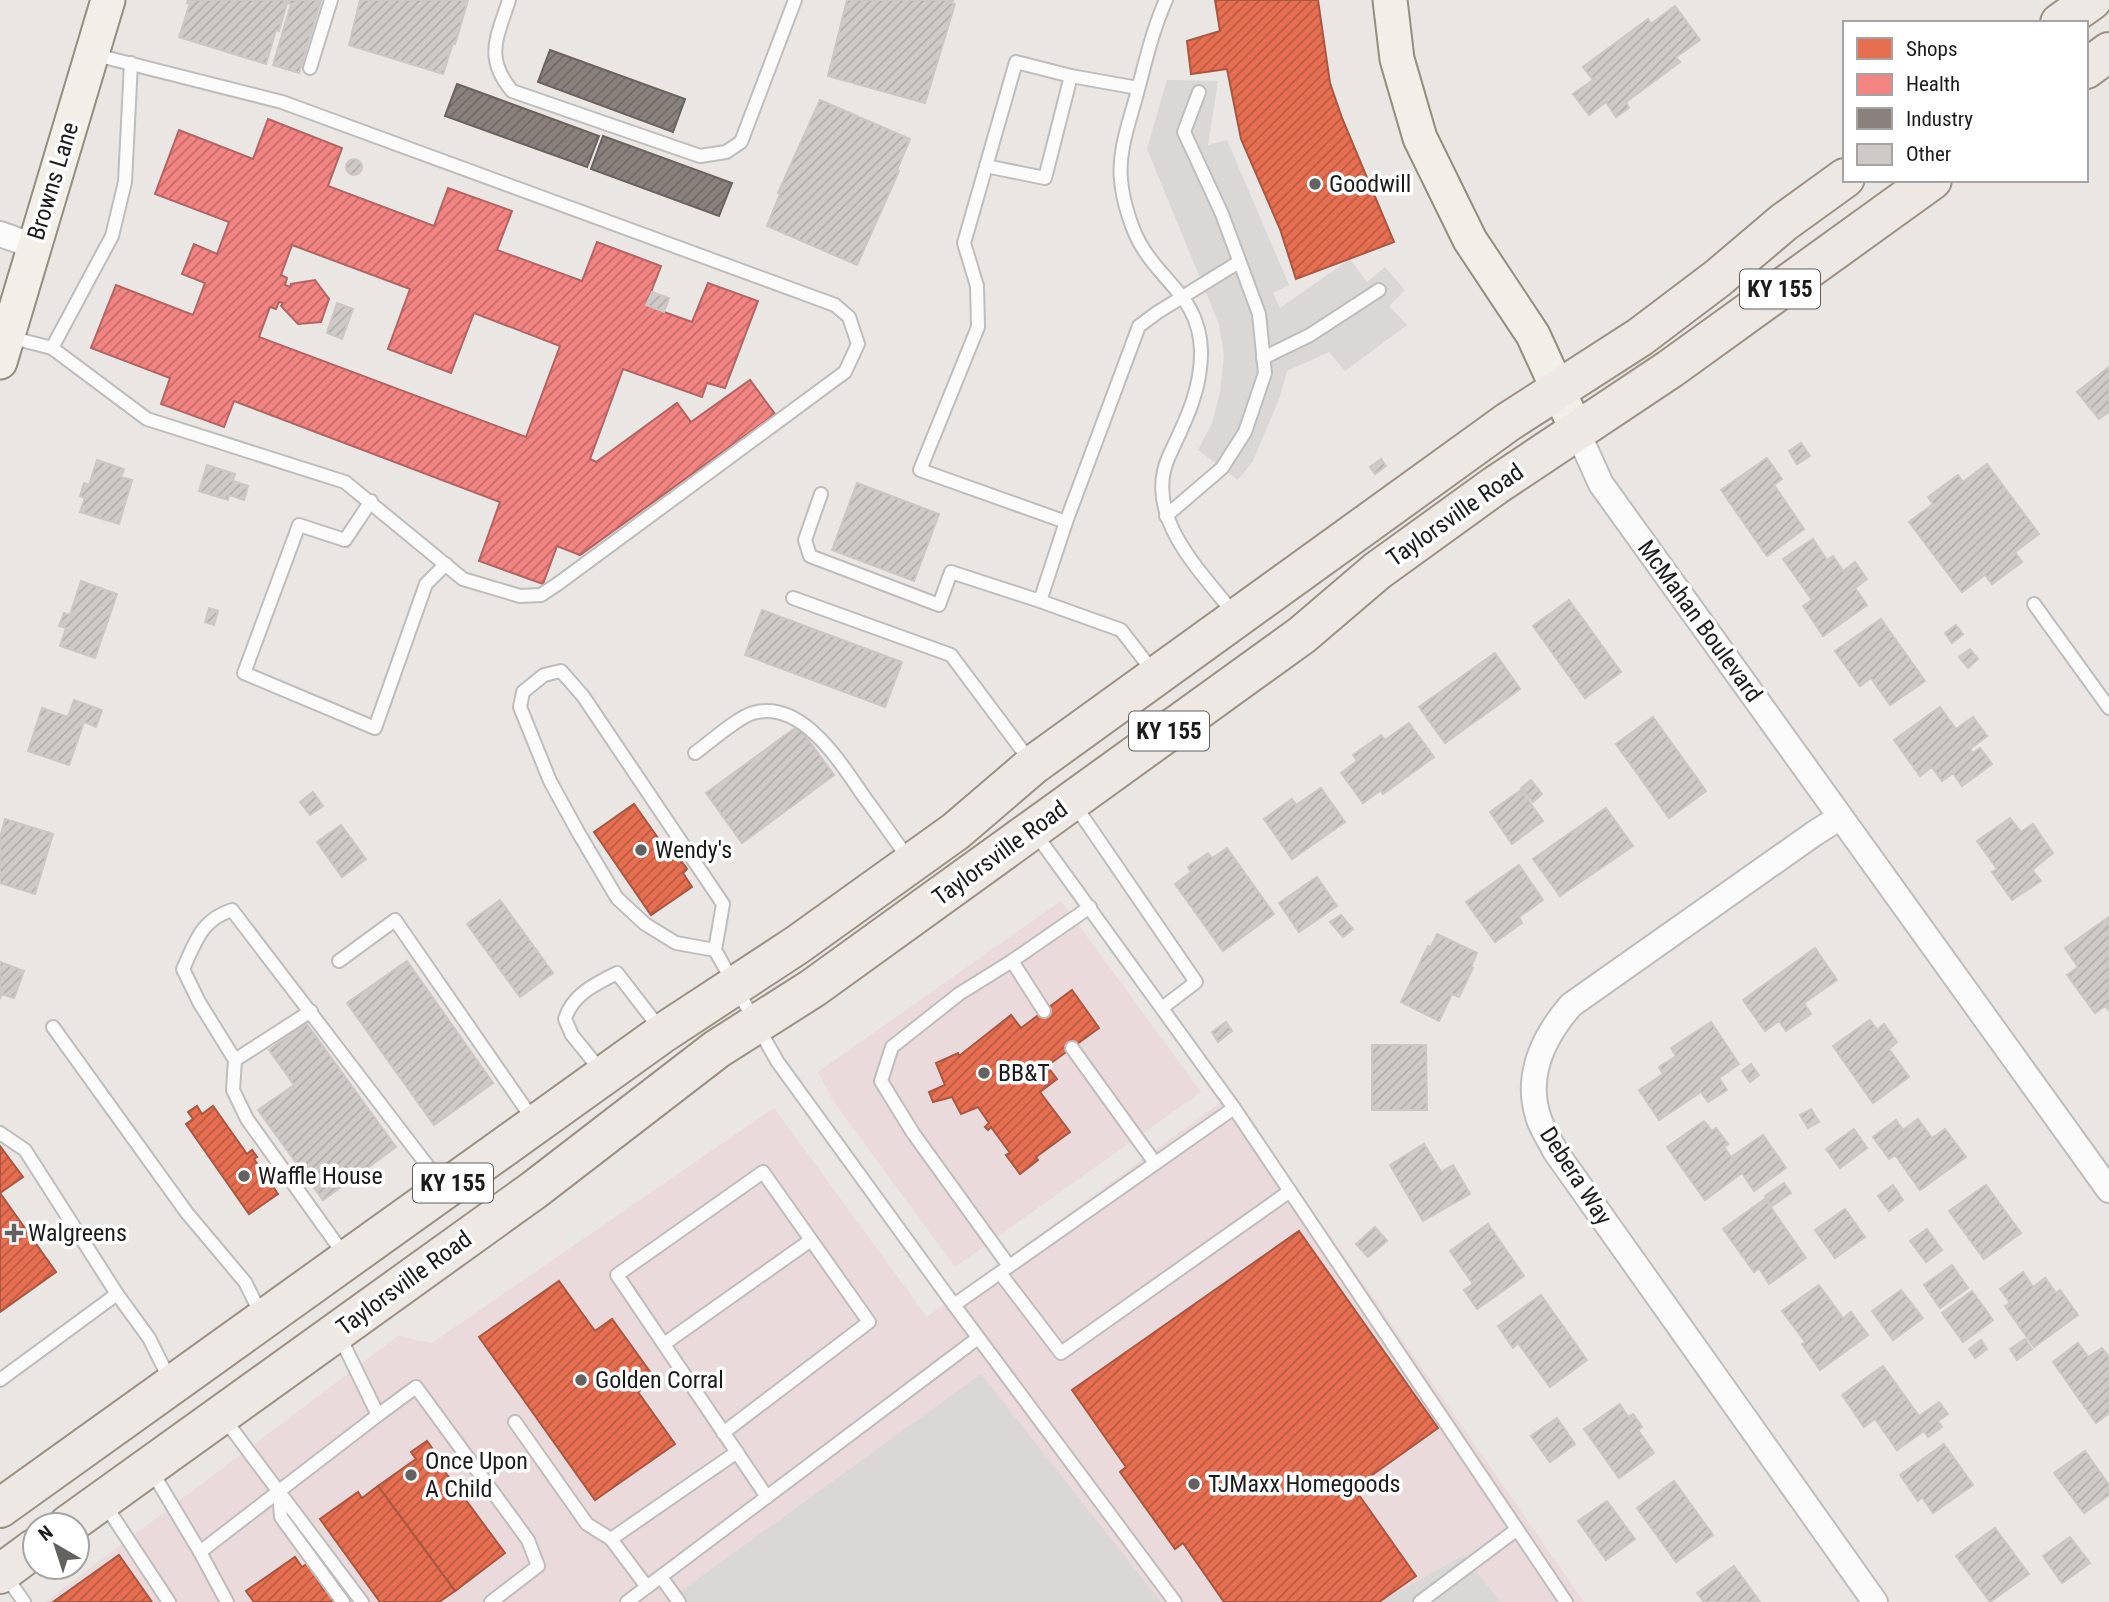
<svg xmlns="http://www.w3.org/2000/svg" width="2109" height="1602" font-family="'Roboto Condensed',sans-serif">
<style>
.commercial{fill:#eadadb}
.parking{fill:#d9d8d7}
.shops{fill:url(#shops-hatch);stroke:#aa5641;stroke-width:2}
.health{fill:url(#health-hatch);stroke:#b26463;stroke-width:2;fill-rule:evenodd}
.industry{fill:url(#industry-hatch);stroke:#69625f;stroke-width:2}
.building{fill:url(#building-hatch);stroke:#ccc7c5;stroke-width:2}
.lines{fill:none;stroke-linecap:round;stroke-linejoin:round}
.lane-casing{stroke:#bfbdbc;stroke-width:16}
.street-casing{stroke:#bfbdbc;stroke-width:28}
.secondary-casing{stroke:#918f7d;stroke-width:37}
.primary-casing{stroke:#9c9083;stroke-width:42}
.lane{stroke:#fcfbfb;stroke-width:12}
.street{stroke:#fcfbfb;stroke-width:24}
.secondary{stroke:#f2efe9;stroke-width:33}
.primary{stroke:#eee8e4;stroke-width:38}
.poi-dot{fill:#636261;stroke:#fff;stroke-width:2.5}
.labels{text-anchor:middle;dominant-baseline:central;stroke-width:7;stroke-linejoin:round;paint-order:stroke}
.shield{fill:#fff;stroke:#5f5f5f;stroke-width:2}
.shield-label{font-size:23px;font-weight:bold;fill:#1b1b1b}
.street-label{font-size:24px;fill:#1b1b1b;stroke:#fff}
.poi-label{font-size:24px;fill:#1b1b1b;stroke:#fff;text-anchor:start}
</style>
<defs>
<pattern id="shops-hatch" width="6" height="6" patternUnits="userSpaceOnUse" patternTransform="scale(1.75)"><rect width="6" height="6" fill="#e76f51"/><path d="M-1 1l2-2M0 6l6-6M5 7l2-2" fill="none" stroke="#ba5a42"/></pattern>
<pattern id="health-hatch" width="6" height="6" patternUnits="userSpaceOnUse" patternTransform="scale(1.75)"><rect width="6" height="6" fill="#f28482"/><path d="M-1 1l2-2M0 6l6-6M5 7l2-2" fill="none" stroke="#c36b6a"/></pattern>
<pattern id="industry-hatch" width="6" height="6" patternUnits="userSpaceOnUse" patternTransform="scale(1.75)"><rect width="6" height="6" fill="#8a817c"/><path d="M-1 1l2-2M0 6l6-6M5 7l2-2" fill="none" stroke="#706965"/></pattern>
<pattern id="building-hatch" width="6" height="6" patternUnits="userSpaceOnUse" patternTransform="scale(1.75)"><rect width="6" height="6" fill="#cecac8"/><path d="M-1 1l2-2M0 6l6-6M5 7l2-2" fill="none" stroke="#b0adab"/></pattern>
</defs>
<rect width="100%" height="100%" fill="#e9e6e3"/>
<!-- commercial -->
<g class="commercial">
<path d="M1061 901 1201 1092 955 1267 834 1102 818 1072Z"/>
<path d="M1232 1094 1584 1602H45L398 1336 432 1343 774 1108 927 1317Z"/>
</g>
<!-- parking -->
<g class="parking">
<path d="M1167 80 1218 81 1208 145 1227 140 1289 285 1273 293 1280 308 1350 259 1367 282 1385 267 1405 290 1389 306 1407 325 1345 371 1329 352 1287 371 1279 399 1253 461 1238 480 1198 450 1212 423 1220 392 1224 356 1219 324 1147 149Z"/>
<path d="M981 1374 1161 1602H666Z"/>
<path d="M1464 1555 1500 1602H1380Z"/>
</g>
<!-- shops -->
<g class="shops">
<path d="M1215 0H1318L1330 83 1342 118 1394 242 1296 279 1280 229 1241 139 1227 69 1191 74 1187 41 1220 31Z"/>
<path d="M634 804 663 845 667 842 687 869 683 873 692 887 651 915 594 832Z"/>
<path d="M1072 990 1099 1028 1047 1066 1057 1079 1040 1092 1070 1132 1036 1157 1038 1160 1020 1174 1006 1155 1010 1153 991 1127 988 1130 985 1127 989 1123 978 1107 961 1114 952 1097 933 1102 929 1092 945 1085 936 1063 958 1053 959 1056 1011 1015 1021 1028Z"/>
<path d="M197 1106 202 1114 213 1106 247 1154 252 1150 257 1157 254 1159 278 1194 249 1214 186 1124 193 1119 188 1112Z"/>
<path d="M0 1146 23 1177 0 1193 56 1272 0 1312Z"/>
<path d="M1299 1231 1438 1428 1354 1488 1416 1576 1379 1602H1224L1183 1543 1175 1549 1120 1472 1126 1467 1072 1390Z"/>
<path d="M559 1281 595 1331 612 1319 656 1380 638 1392 675 1444 595 1500 479 1337Z"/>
<path d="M427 1441 440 1459 437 1461 505 1553 455 1591 378 1486 416 1459 411 1452Z"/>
<path d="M378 1486 455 1591 439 1602H380L320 1519 358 1492 362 1498Z"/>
<path d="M119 1555 152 1602H53Z"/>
<path d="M295 1557 302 1567 308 1563 324 1591 330 1588 340 1602H254L246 1591Z"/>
</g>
<!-- health -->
<path class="health" d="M268 119 342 148 328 186 434 226 448 188 512 211 497 250 582 281 597 242 661 266 646 305 664 312 692 322 708 283 758 301 725 388 707 383 702 397 623 369 590 459 596 462 677 403 691 422 750 380 775 414 580 555 557 546 543 584 479 561 500 502 234 401 224 427 161 404 170 378 91 348 116 285 193 315 205 283 182 274 194 244 217 254 229 222 155 194 179 130 253 159ZM292 245 410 289 388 349 451 373 474 313 560 346 526 437 259 337 270 307 276 309 279 302 283 303 281 306 298 324 321 322 329 299 315 280 291 284 290 287 285 285 287 278 281 275Z"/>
<!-- industry -->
<g class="industry">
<path d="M550 50 685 99 673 132 538 82Z"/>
<path d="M457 84 599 136 587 167 445 116Z"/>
<path d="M603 136 732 183 719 216 591 169Z"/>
</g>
<!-- building -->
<g class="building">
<path d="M188 0H321L299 73 273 65 291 4 287 3 279 31 276 30 266 64 179 37 190 3H187Z"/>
<path d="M360 0H468L455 44 453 43 443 74 349 45Z"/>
<path d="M847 0H953L952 3 955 4 925 103 828 76Z"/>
<path d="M1675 6 1700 40 1676 57 1680 62 1626 102 1629 108 1616 117 1606 102 1589 115 1573 94 1593 80 1583 67 1648 19 1651 24Z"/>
<path d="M820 100 910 139 897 170 899 171 857 265 767 226 780 194 778 193Z"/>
<circle cx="354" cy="167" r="8"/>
<path d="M652 292 669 298 664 312 646 305Z"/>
<path d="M337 303 353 309 342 339 327 333Z"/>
<path d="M2109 367V412L2099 419 2077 392Z"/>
<path d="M1801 443 1810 456 1797 464 1789 451Z"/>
<path d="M1767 458 1782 479 1774 485 1804 529 1767 556 1721 490Z"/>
<path d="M1381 459 1386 466 1375 474 1370 467Z"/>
<path d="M97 460 124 469 121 477 132 480 119 524 80 512 85 498 80 496 84 483 89 485Z"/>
<path d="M1987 464 2039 534 2015 552 2022 562 1992 584 1985 575 1962 592 1909 522 1933 504 1928 497 1958 475 1963 482Z"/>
<path d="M207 465 235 474 233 481 248 486 244 500 229 495 228 500 199 491Z"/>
<path d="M857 483 939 514 914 581 832 550Z"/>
<path d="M1813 539 1827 560 1833 556 1843 571 1855 562 1867 579 1855 588 1867 605 1823 636 1803 606 1812 600 1783 559Z"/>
<path d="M81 581 117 594 95 658 60 646 66 628 59 626 64 613 70 615Z"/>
<path d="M1569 600 1621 672 1585 698 1533 626Z"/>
<path d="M209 608 218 611 214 625 205 622Z"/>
<path d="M762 610 902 662 885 707 745 655Z"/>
<path d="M1881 619 1925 681 1890 705 1871 678 1860 686 1835 651Z"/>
<path d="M1956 625 1963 634 1952 643 1945 633Z"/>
<path d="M1970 649 1978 659 1968 668 1959 657Z"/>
<path d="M1495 653 1520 689 1445 743 1419 707Z"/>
<path d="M74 700 102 710 96 727 84 722 69 765 28 751 42 708 68 717Z"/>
<path d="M1940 707 1956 729 1973 717 1987 736 1970 749 1973 753 1980 748 1992 764 1962 786 1953 773 1942 781 1932 767 1920 776 1894 740Z"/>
<path d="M1653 717 1706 791 1669 818 1616 744Z"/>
<path d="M1409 723 1434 757 1383 794 1381 790 1363 803 1341 773 1357 761 1353 755 1381 735 1385 740Z"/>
<path d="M798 726 834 775 742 843 706 793Z"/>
<path d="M1531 780 1542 794 1533 802 1521 788Z"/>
<path d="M1321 788 1345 822 1292 859 1264 819 1292 799 1296 805Z"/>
<path d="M1521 790 1543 821 1512 844 1490 812Z"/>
<path d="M313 792 323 806 310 815 300 802Z"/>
<path d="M1606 808 1633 846 1560 896 1533 859Z"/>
<path d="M2010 818 2021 832 2033 824 2053 853 2032 870 2041 881 2012 900 1992 872 1997 869 1977 841Z"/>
<path d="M5 819 53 834 35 894 0 883V838Z"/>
<path d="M341 825 366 859 342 877 317 842Z"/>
<path d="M1227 848 1274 914 1223 951 1175 884 1191 872 1188 867 1208 853 1212 858Z"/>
<path d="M1519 865 1543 900 1519 917 1522 923 1495 942 1466 902Z"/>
<path d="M1317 877 1337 906 1299 932 1279 903Z"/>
<path d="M500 900 553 973 520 997 467 924Z"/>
<path d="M1341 915 1353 929 1343 937 1330 922Z"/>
<path d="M2109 917V1011L2105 1006 2095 1013 2067 975 2078 967 2065 948Z"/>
<path d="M1437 934 1477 953 1471 967 1473 968 1459 997 1452 994 1439 1021 1401 1002 1428 946 1431 947Z"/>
<path d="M1815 948 1837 980 1804 1003 1811 1014 1786 1031 1779 1021 1765 1031 1743 1000Z"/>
<path d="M407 961 493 1083 434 1125 347 1003Z"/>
<path d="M0 962 24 971 14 998 2 994 0 999Z"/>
<path d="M1870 1020 1877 1030 1884 1024 1897 1042 1889 1049 1909 1077 1873 1103 1833 1046Z"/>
<path d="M1226 1022 1232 1031 1218 1042 1212 1032Z"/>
<path d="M1711 1022 1739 1064 1719 1078 1727 1090 1708 1102 1701 1092 1659 1120 1639 1090 1663 1074 1659 1067 1676 1056 1671 1048Z"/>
<path d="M306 1023 396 1147 323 1200 258 1110 294 1085 269 1050Z"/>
<path d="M1372 1045H1426L1427 1110H1372Z"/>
<path d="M1751 1064 1759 1075 1750 1082 1742 1071Z"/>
<path d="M1811 1109 1819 1122 1808 1128 1800 1115Z"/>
<path d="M1918 1119 1932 1138 1945 1129 1966 1157 1920 1190 1895 1155 1889 1159 1873 1137 1896 1120 1903 1130Z"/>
<path d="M1704 1121 1712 1131 1716 1128 1728 1144 1724 1147 1731 1157 1763 1135 1786 1168 1754 1191 1742 1173 1705 1200 1667 1147Z"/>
<path d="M1854 1129 1867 1148 1840 1168 1826 1149Z"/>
<path d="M1424 1144 1441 1172 1453 1165 1470 1194 1423 1221 1390 1165Z"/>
<path d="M1784 1183 1791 1193 1772 1206 1765 1196Z"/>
<path d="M1893 1185 1903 1200 1889 1211 1878 1196Z"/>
<path d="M1986 1185 2021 1233 1984 1259 1949 1211Z"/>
<path d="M1765 1199 1806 1258 1769 1284 1759 1268 1754 1272 1723 1229Z"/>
<path d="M1845 1209 1865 1237 1835 1258 1815 1230Z"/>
<path d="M1488 1224 1524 1276 1477 1309 1464 1290 1473 1284 1450 1251Z"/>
<path d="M1375 1227 1387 1241 1368 1257 1356 1244Z"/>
<path d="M1927 1229 1942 1250 1926 1262 1910 1241Z"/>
<path d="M1952 1265 1968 1288 1940 1308 1924 1285Z"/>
<path d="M2023 1272 2033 1287 2045 1278 2056 1293 2060 1290 2078 1315 2034 1347 2005 1306 2010 1303 2000 1289Z"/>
<path d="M1819 1285 1843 1318 1851 1312 1868 1335 1820 1370 1802 1344 1805 1342 1782 1311Z"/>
<path d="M1901 1290 1923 1318 1893 1340 1872 1311Z"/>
<path d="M1972 1291 1993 1320 1963 1342 1942 1313Z"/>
<path d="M1541 1295 1587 1360 1550 1387 1518 1343 1513 1348 1498 1326Z"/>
<path d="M2025 1339 2032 1349 2017 1360 2010 1349Z"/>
<path d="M1981 1340 1987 1349 1975 1358 1969 1349Z"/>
<path d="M2078 1343 2088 1357 2102 1348 2109 1357V1413L2096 1423 2053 1362Z"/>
<path d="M1883 1366 1919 1416 1939 1402 1948 1414 1938 1421 1942 1427 1928 1437 1924 1431 1897 1450 1875 1419 1864 1427 1842 1395Z"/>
<path d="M1620 1404 1628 1417 1633 1414 1642 1427 1638 1430 1654 1453 1619 1478 1584 1429Z"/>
<path d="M1557 1418 1575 1444 1550 1462 1531 1436Z"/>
<path d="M1944 1444 1973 1485 1933 1513 1922 1497 1918 1501 1900 1475Z"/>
<path d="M2085 1451 2109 1485V1495L2084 1513 2054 1473Z"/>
<path d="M1674 1481 1713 1535 1676 1562 1637 1508Z"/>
<path d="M1607 1501 1635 1539 1606 1560 1578 1521Z"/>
<path d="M1995 1528 2029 1574 1990 1602 1956 1556Z"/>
<path d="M2070 1537 2090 1563 2062 1583 2043 1556Z"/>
<path d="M1734 1566 1760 1602H1704L1697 1593Z"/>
</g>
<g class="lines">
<!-- lane casing -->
<g class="lane-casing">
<g id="lane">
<path d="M509 0C497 38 484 57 512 91L700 156 726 152 741 142 795 0"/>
<path d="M1166 0C1152 31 1145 64 1136 97 1129 123 1118 152 1121 180 1123 202 1132 232 1144 250 1167 286 1199 300 1201 350 1202 389 1185 422 1169 456 1142 516 1201 571 1234 614"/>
<path d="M310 68 331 0"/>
<path d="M986 166 1045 178 1071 76"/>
<path d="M9 337 52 348 147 419 345 482 463 579 520 596 541 595 559 583 845 372 858 344 849 317 835 305 282 102 92 54"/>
<path d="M52 348 112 236 125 182 131 63"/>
<path d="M1263 358 1310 335 1379 290"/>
<path d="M821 494 805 540 810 556 939 605 951 572 1040 601"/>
<path d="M371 501 345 540 299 525 244 673 375 728 426 584 446 564"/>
<path d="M1166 516 1222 468 1245 432 1265 373 1259 314 1222 214 1184 132 1199 92"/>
<path d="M1066 522 920 470 978 327 977 286 964 243 1016 62 1071 76 1138 88"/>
<path d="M793 598 951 655 1031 762"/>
<path d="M2034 604 2109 708"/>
<path d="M1155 674 1121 630 1040 601 1066 522 1139 326 1158 312 1239 262"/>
<path d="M695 753C709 743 738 717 753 713 803 699 841 764 865 798 880 818 894 839 909 859"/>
<path d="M1074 804 1196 982 1162 1008"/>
<path d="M715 950 676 943 645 924 617 898 578 832 550 781 520 707 523 692 544 675 561 671 583 696 723 904 715 950 777 1061 954 1305 1175 1602"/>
<path d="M339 961 395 920 534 1121"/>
<path d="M1012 961 1044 1011"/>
<path d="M53 1027 187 1213 245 1282 262 1316"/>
<path d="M1072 1048 1155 1163"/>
<path d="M235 1060 311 1011"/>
<path d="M602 1072 572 1035 565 1019C572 995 595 984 617 973L661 1030"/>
<path d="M1234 1108 1566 1602"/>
<path d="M0 1133 25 1150 117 1294 0 1380"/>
<path d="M345 1256 247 1119 233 1090 235 1060 199 1002 183 969C196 941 201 920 232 910L443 1186"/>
<path d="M1009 1266 913 1133 881 1081 892 1047 959 994 1012 961 1090 907"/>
<path d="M1000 1273 1061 1353 1290 1191"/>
<path d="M117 1294 149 1338 170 1380"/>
<path d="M954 1305 1234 1108 1035 833"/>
<path d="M339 1335 378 1415 416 1387 528 1540 538 1566 491 1602"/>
<path d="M664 1344 811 1240"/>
<path d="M223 1417 279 1492 281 1517 343 1602"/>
<path d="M515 1422 587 1524 611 1539"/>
<path d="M723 1433 869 1322 763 1172 617 1275 767 1497"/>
<path d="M151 1470 200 1552 227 1602"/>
<path d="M280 1493 362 1602"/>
<path d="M104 1503 169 1602"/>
<path d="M200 1552 378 1415"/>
<path d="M5 1575 24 1602"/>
<path d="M661 1577 679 1602"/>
<path d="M647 1587 611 1539 737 1452"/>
<path d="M627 1602 978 1338"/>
<path d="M1420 1602 1516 1530"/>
</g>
</g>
<!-- street casing -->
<g class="street-casing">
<g id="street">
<path d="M0 234 34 246"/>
<path d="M1577 431 1601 484 2109 1190"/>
<path d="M1839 818 1815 833 1571 1005C1544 1036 1525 1075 1538 1116 1541 1128 1550 1140 1555 1151L1875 1602"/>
</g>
</g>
<!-- secondary casing -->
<g class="secondary-casing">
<g id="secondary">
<path d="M1390 0 1397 59 1420 138 1470 240 1533 335 1577 431"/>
<path d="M0 362 108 0"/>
</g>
</g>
<!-- primary casing -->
<g class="primary-casing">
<g id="primary">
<path d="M2060 23 2092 0"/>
<path d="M2086 69 2109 52"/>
<path d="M0 1508 663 1033 797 945 956 831 1033 765 1508 422 1640 337 1718 278 1784 222 1845 178"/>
<path d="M68 1525 534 1190 717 1049 813 988 1302 635 1377 571 1496 485 1670 369 1932 180"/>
<path d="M0 1574 35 1548"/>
</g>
</g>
<!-- lane -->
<use href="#lane" class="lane"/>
<!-- street -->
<use href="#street" class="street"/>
<!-- secondary -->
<use href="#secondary" class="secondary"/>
<!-- primary -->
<use href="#primary" class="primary"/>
</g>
<!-- markers -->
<g class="poi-dot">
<circle cx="1315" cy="184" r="7"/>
<circle cx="641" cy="850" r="7"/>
<circle cx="984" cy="1073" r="7"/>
<circle cx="244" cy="1176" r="7"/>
<path d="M10.5 1222.5h7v7h7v7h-7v7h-7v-7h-7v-7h7z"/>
<circle cx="581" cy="1380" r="7"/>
<circle cx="411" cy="1475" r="7"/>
<circle cx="1194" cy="1484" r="7"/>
</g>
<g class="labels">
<!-- shield labels -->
<g class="shield">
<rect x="1740" y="269.5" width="80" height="39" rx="5"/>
<rect x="1129" y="711.5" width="80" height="39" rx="5"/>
<rect x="413" y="1163.5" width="80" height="39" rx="5"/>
</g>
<g class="shield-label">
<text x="1780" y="289">KY 155</text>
<text x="1169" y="731">KY 155</text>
<text x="453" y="1183">KY 155</text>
</g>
<!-- street labels -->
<g class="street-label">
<text transform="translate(53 181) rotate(-73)">Browns Lane</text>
<text transform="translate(1455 515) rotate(-35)">Taylorsville Road</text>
<text transform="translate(1700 621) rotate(54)">McMahan Boulevard</text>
<text transform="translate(1000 853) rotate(-36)">Taylorsville Road</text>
<text transform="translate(1576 1176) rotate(57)">Debera Way</text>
<text transform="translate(404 1283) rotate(-36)">Taylorsville Road</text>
</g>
<!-- poi labels -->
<g class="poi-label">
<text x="1329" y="184">Goodwill</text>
<text x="655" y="850">Wendy's</text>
<text x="998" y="1073">BB&amp;T</text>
<text x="258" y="1176">Waffle House</text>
<text x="28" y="1233">Walgreens</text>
<text x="595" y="1380">Golden Corral</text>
<text x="425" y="1461">Once Upon<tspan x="425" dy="28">A Child</tspan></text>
<text x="1208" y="1484">TJMaxx Homegoods</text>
</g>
</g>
<!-- legend -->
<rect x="1843" y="21" width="245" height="161" fill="#ffffff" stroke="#a4a4a4" stroke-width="2"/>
<rect x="1857" y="38" width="35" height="21" fill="#e76f51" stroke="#a4a4a4" stroke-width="2"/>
<text x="1906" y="56" font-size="21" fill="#1b1b1b">Shops</text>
<rect x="1857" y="74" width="35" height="21" fill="#f28482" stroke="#a4a4a4" stroke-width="2"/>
<text x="1906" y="91" font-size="21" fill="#1b1b1b">Health</text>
<rect x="1857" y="108" width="35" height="21" fill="#8a817c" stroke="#a4a4a4" stroke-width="2"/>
<text x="1906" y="126" font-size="21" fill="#1b1b1b">Industry</text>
<rect x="1857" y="144" width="35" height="21" fill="#cecac8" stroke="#a4a4a4" stroke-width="2"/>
<text x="1906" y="161" font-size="21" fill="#1b1b1b">Other</text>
<!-- north arrow -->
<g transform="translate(56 1546) rotate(321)"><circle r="33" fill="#ffffff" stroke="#a4a4a4" stroke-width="2"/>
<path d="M0-5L12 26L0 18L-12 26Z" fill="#636261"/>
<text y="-10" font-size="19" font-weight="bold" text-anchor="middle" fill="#1b1b1b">N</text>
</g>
</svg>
